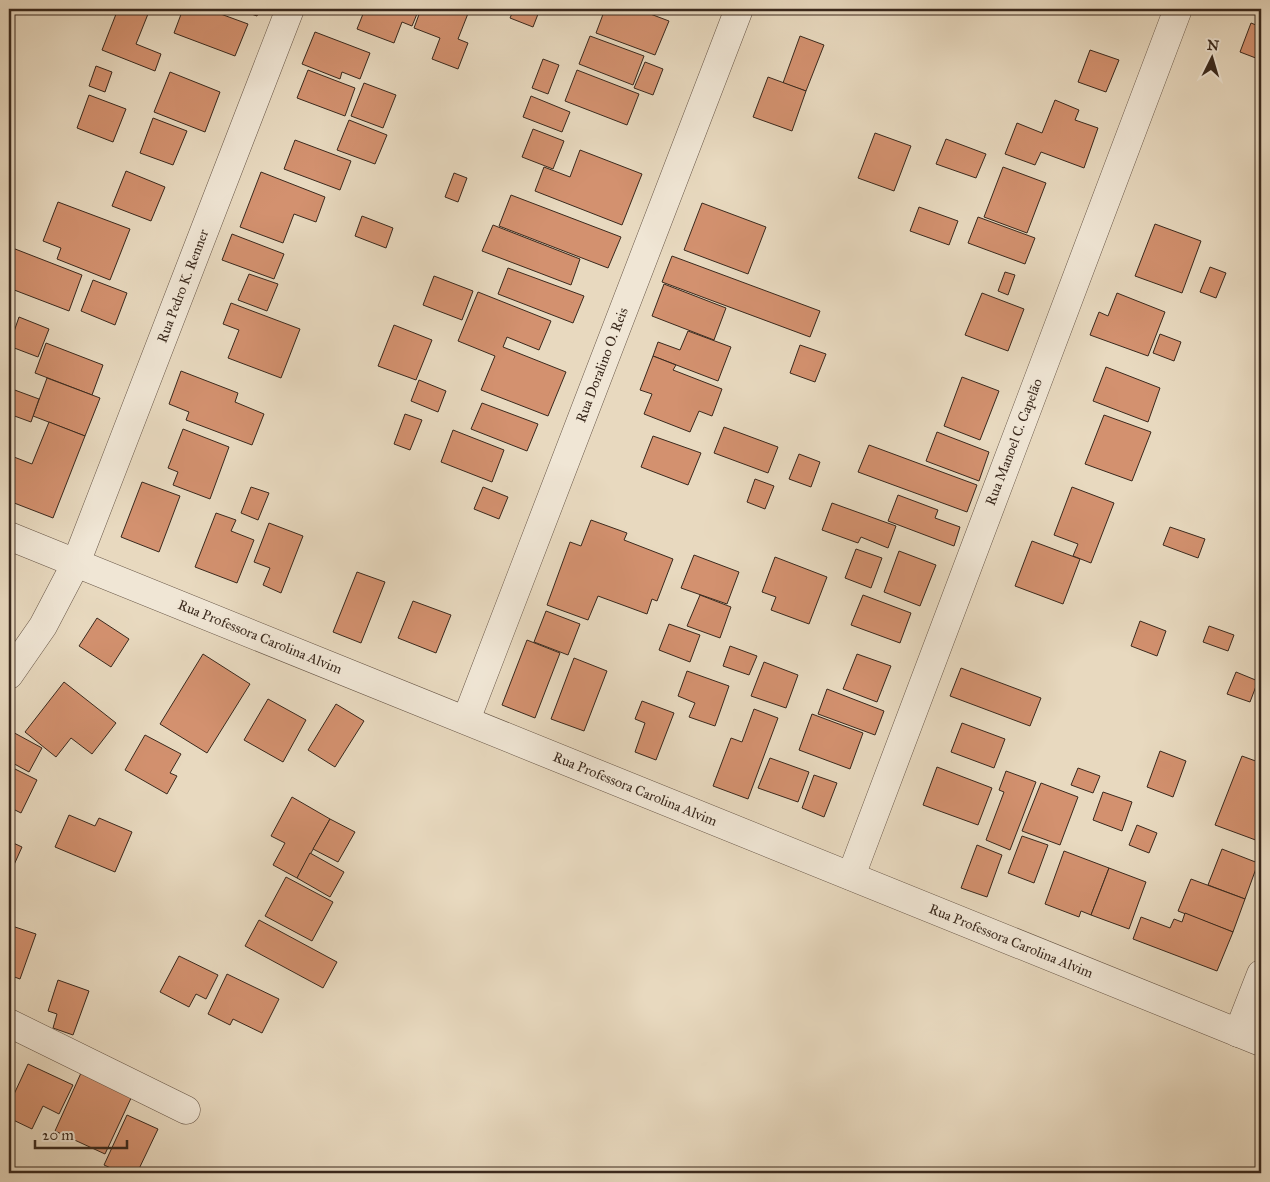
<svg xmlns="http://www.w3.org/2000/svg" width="1270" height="1182" font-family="'IM FELL Great Primer',serif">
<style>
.building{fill:#d3916f;stroke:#3a291d}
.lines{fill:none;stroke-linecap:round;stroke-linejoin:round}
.street-casing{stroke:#665546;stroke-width:29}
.street{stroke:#f0e6d5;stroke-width:28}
.labels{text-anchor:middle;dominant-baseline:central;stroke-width:4.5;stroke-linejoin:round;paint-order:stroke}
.street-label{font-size:14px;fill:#3a291d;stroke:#f0e6d5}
</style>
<rect width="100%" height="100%" fill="#e8d9bf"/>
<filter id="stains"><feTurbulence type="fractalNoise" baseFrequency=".004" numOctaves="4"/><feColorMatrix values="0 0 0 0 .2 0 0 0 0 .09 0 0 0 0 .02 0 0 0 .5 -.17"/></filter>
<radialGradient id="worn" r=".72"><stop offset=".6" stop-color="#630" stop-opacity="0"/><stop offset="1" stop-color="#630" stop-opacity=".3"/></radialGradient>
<!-- building -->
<g class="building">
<path d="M118 9H150L136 44 161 54 155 71 102 50Z"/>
<path d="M183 9H207L248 24 235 56 174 33Z"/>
<path d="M237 9H260L257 16Z"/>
<path d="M365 9H419L412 26 402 22 394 43 357 29Z"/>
<path d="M421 9H463L469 11 458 39 468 43 458 69 432 59 440 38 414 28Z"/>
<path d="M514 9H540L533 27 510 18Z"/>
<path d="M605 9H637L669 21 655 55 596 33Z"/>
<path d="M1251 23 1261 27V60L1240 52Z"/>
<path d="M315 32 370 53 360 79 342 72 340 79 302 64Z"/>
<path d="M590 36 644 56 633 85 579 64Z"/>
<path d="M800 36 824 45 806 91 783 83Z"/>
<path d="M1090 50 1119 60 1106 92 1078 82Z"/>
<path d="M543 59 559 65 548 94 532 88Z"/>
<path d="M645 62 663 69 653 95 634 88Z"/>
<path d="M96 66 112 72 105 92 89 86Z"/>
<path d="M308 70 355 88 345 116 297 98Z"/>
<path d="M577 70 639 94 627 125 565 101Z"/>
<path d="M170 72 220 92 205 132 154 112Z"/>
<path d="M768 77 806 91 792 131 753 117Z"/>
<path d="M364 83 396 95 383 128 351 116Z"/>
<path d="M89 95 126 109 113 142 77 128Z"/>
<path d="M531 96 570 112 562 132 523 117Z"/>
<path d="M1055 100 1079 110 1075 120 1098 128 1084 168 1041 152 1035 165 1005 154 1017 123 1042 133Z"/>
<path d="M153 118 187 131 173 165 140 153Z"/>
<path d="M349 120 387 135 375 164 337 150Z"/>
<path d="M533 129 564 141 553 169 522 157Z"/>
<path d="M875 133 911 146 894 191 858 178Z"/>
<path d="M946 139 986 154 976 178 936 164Z"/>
<path d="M295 140 351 161 340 190 284 169Z"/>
<path d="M580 150 642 174 622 225 535 191 544 167 570 177Z"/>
<path d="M1003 167 1046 183 1027 233 984 217Z"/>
<path d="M126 171 165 187 151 221 112 206Z"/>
<path d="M261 172 325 197 316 222 294 214 283 243 240 227Z"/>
<path d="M454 173 467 178 458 202 445 197Z"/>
<path d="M511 195 621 237 608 268 499 226Z"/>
<path d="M58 202 130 229 110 280 57 259 61 248 43 241Z"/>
<path d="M702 203 766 227 748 274 684 250Z"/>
<path d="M919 207 958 221 949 245 910 231Z"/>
<path d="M362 216 393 228 386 248 355 236Z"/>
<path d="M978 217 1035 238 1025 264 968 243Z"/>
<path d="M1155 224 1201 241 1182 293 1135 276Z"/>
<path d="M493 225 580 259 571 285 482 251Z"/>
<path d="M232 234 284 254 274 279 222 260Z"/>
<path d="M10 247 82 275 69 311 9 288Z"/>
<path d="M672 256 820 311 810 337 662 282Z"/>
<path d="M1210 267 1226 273 1216 298 1200 292Z"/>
<path d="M508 268 584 296 573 323 498 294Z"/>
<path d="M1005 272 1015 275 1008 295 998 291Z"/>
<path d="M249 274 278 284 267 311 238 300Z"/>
<path d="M434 276 473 291 462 320 423 305Z"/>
<path d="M93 280 127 293 115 325 81 311Z"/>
<path d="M664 284 726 308 714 340 652 316Z"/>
<path d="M478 292 551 321 539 350 507 337 503 347 566 372 548 416 481 390 495 356 458 341Z"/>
<path d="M982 293 1024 309 1008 351 965 335Z"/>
<path d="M1117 293 1165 312 1148 356 1090 335 1099 312 1108 316Z"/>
<path d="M231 303 300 329 281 378 228 358 239 330 223 324Z"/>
<path d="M19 317 49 329 38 357 9 346Z"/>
<path d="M394 325 432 340 416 380 378 366Z"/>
<path d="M688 331 731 347 718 381 653 356 658 342 680 350Z"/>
<path d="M1160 334 1181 342 1174 361 1153 353Z"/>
<path d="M46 343 103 365 92 395 35 373Z"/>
<path d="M800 345 826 354 815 382 790 373Z"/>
<path d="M653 356 676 365 673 370 722 389 712 416 699 411 690 432 644 414 652 394 640 390Z"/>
<path d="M1106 367 1160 388 1148 422 1093 401Z"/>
<path d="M181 371 238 393 235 402 264 414 252 445 186 420 189 412 169 404Z"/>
<path d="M962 377 999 391 980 440 944 426Z"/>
<path d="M47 378 100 398 85 436 33 416Z"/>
<path d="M419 380 446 391 438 412 411 401Z"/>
<path d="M12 389 39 399 31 422 9 414V396Z"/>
<path d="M482 403 538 424 527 451 471 429Z"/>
<path d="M405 414 422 420 410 450 394 444Z"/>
<path d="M1104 415 1151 432 1132 481 1085 464Z"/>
<path d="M49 422 85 436 53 518 9 501V471L14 457 32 464Z"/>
<path d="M724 427 778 447 768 473 714 453Z"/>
<path d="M183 429 229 447 210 499 173 485 178 472 168 468Z"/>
<path d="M453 430 504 450 492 482 441 462Z"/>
<path d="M937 432 989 452 979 481 926 461Z"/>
<path d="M653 436 701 453 688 485 641 467Z"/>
<path d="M869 445 977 485 967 512 858 472Z"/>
<path d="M799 454 820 462 811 487 789 479Z"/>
<path d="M755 479 774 486 765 509 747 502Z"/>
<path d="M142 482 180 496 159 552 121 537Z"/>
<path d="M251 487 269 493 258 520 241 513Z"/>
<path d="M483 487 508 497 499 519 474 509Z"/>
<path d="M1072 487 1114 503 1091 563 1073 556 1078 544 1054 535Z"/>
<path d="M898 495 938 510 935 518 960 527 954 546 888 521Z"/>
<path d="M832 503 896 526 888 548 861 537 858 543 822 530Z"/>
<path d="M216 513 236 520 231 531 254 540 237 583 195 567Z"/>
<path d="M591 520 627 533 624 540 673 559 657 601 652 599 647 614 598 596 588 620 547 605 570 542 581 546Z"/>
<path d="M269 523 303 536 281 593 263 585 270 568 254 562Z"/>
<path d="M1170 527 1205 539 1198 558 1163 545Z"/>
<path d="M1032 541 1080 559 1063 604 1015 586Z"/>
<path d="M856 549 882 558 871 588 845 578Z"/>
<path d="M899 551 936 565 920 606 884 592Z"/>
<path d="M694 555 739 572 727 604 681 588Z"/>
<path d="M775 557 827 577 809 624 771 610 776 597 762 592Z"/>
<path d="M357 572 385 582 361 643 333 632Z"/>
<path d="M700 595 731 607 720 638 687 626Z"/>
<path d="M863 595 911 613 900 643 851 625Z"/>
<path d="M413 601 451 615 436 653 398 638Z"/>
<path d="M546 611 580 624 568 655 534 642Z"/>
<path d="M97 618 129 639 111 667 79 646Z"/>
<path d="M1140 621 1166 631 1157 656 1131 646Z"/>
<path d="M669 624 700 635 690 662 659 650Z"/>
<path d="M1209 626 1234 635 1228 651 1203 642Z"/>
<path d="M527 640 560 653 535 718 502 705Z"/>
<path d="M730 646 757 656 749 675 723 666Z"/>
<path d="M203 654 250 684 207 753 160 724Z"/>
<path d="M857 654 891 666 877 702 843 689Z"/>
<path d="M574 658 607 671 584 731 551 719Z"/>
<path d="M764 662 798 675 786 708 751 696Z"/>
<path d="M961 668 1041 698 1030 726 950 696Z"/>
<path d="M687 671 729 686 715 726 689 717 695 703 678 696Z"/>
<path d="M1236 672 1258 681 1250 702 1227 694Z"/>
<path d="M64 682 116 723 92 754 71 738 56 757 25 732Z"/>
<path d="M827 689 884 711 875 735 818 714Z"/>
<path d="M268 699 306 720 283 762 244 740Z"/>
<path d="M642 701 674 713 656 760 635 752 645 723 635 719Z"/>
<path d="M336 704 364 721 335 767 308 750Z"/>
<path d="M754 709 778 718 748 799 713 786 731 738 742 742Z"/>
<path d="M812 714 863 733 850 769 799 750Z"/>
<path d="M962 723 1005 739 994 768 951 752Z"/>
<path d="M9 730 42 748 29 772 9 761Z"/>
<path d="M145 735 181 754 170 773 177 776 167 794 125 770Z"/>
<path d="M1160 751 1186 761 1173 797 1147 787Z"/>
<path d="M1242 756 1261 763V842L1215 825Z"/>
<path d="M770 758 809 772 798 802 758 788Z"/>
<path d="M9 766 37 780 21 813 9 807Z"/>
<path d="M937 767 992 788 978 825 923 805Z"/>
<path d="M1078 768 1100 776 1093 793 1071 785Z"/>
<path d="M1006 771 1036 782 1010 850 986 840 1004 792 999 790Z"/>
<path d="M814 775 837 783 824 817 802 808Z"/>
<path d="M1041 783 1078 797 1060 845 1022 831Z"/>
<path d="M1103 792 1132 802 1122 831 1093 820Z"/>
<path d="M292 797 330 819 297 878 273 865 285 843 271 836Z"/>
<path d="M69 815 95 826 99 818 132 832 115 872 55 847Z"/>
<path d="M330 819 355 832 338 862 313 849Z"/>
<path d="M1137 825 1157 833 1149 853 1129 845Z"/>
<path d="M1022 836 1048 845 1034 883 1008 873Z"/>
<path d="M9 841 22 847 9 876Z"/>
<path d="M977 845 1002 855 987 897 961 888Z"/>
<path d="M1222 849 1258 863 1245 899 1208 885Z"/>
<path d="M1064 851 1109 868 1091 915 1081 911 1079 917 1045 904Z"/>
<path d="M310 853 344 872 330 897 297 878Z"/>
<path d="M1109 868 1146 882 1129 929 1091 915Z"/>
<path d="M286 877 333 902 312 941 265 916Z"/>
<path d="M1191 879 1245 899 1233 932 1178 911Z"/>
<path d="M1185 913 1233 932 1217 971 1133 939 1141 917 1170 928 1174 919 1182 922Z"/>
<path d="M259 920 337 962 323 988 245 946Z"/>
<path d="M9 925 36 934 20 979 9 975Z"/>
<path d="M179 956 218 975 206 999 196 994 189 1007 160 992Z"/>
<path d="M227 974 279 999 262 1033 233 1019 230 1025 208 1014Z"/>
<path d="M58 980 89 991 73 1035 53 1028 57 1014 48 1011Z"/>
<path d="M28 1064 73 1085 59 1114 43 1106 32 1129 9 1118V1105Z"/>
<path d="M81 1073 132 1096 105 1154 55 1131Z"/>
<path d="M127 1115 158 1129 137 1173H122L104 1165Z"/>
</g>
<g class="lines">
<!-- street casing -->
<g class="street-casing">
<g id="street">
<path d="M9 536 1261 1042"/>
<path d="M9 675 43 626 76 563 290 9"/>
<path d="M466 720 739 9"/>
<path d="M851 876 1178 9"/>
<path d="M9 1023 186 1110"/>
<path d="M1238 1033 1261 974"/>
</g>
</g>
<!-- street -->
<use href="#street" class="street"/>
</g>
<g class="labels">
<!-- street labels -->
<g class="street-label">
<text transform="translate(183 286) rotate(-69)">Rua Pedro K. Renner</text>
<text transform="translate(602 365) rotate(-69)">Rua Doralino O. Reis</text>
<text transform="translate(1014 442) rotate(-69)">Rua Manoel C. Capelão</text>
<text transform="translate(260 637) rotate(22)">Rua Professora Carolina Alvim</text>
<text transform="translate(635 789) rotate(22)">Rua Professora Carolina Alvim</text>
<text transform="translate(1011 941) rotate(22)">Rua Professora Carolina Alvim</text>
</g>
</g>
<!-- margin -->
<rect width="1270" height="1182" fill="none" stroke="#e8d9bf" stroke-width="30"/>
<rect x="10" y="10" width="1250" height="1162" fill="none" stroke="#3a291d" stroke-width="2.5"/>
<rect x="15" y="15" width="1240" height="1152" fill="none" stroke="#3a291d"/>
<!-- north arrow -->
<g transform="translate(1212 58) rotate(5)" stroke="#f0e6d5" stroke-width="4" paint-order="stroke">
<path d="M0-4L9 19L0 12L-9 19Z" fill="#3a291d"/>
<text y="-8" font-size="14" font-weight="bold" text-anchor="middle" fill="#3a291d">N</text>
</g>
<!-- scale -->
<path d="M35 1140v8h92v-8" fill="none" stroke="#3a291d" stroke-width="2.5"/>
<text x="42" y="1140" font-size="15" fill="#3a291d" stroke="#f0e6d5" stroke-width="4" paint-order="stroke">20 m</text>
<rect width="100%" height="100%" filter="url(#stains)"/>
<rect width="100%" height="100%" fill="url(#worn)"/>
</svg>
